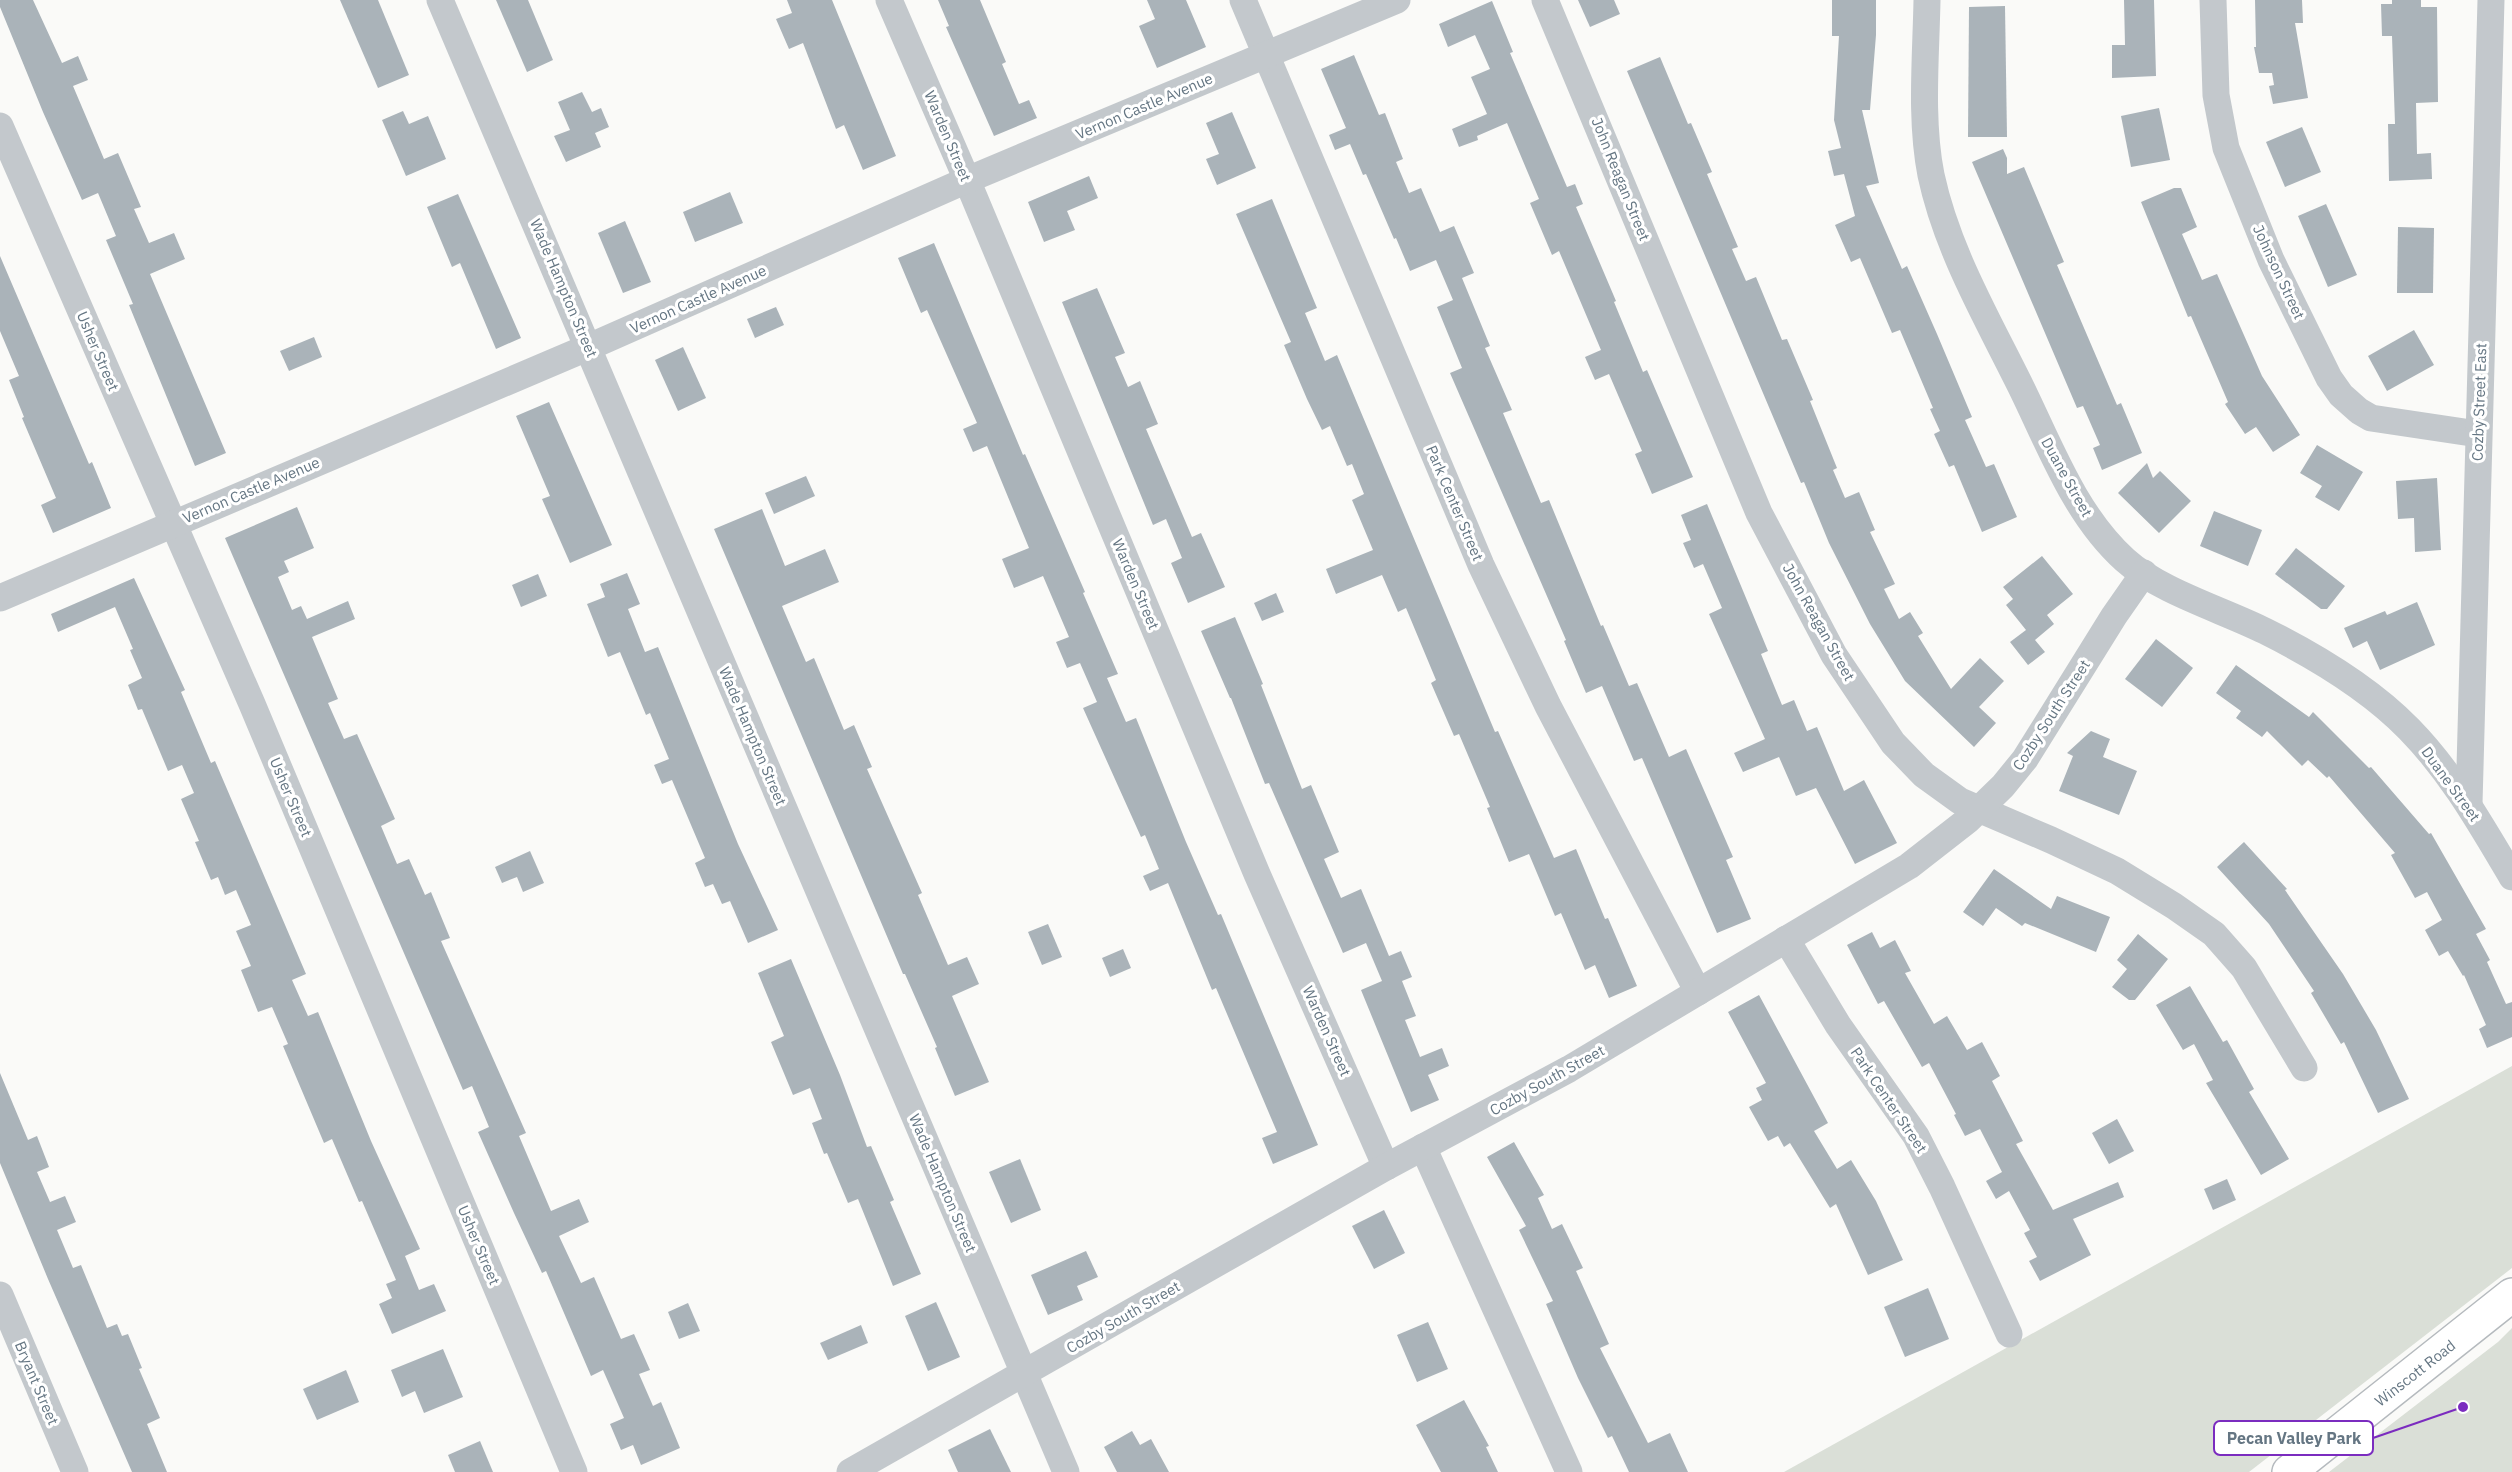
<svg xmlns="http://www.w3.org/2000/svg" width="2512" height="1472" font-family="'IBM Plex Sans',sans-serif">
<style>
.green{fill:#dadfd7}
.building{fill:#aab3b9}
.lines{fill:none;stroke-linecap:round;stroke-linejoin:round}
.major-casing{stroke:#b5babe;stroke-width:36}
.minor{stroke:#c3c8cc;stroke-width:27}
.major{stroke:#fff;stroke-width:33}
.labels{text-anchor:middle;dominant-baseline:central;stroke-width:6;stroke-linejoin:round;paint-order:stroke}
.street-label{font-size:15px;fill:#657683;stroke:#fff}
.leader{fill:none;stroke:#7b2cbf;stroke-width:2}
.callout-dot{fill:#7b2cbf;stroke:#fff;stroke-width:2}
.callout{fill:#fff;stroke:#7b2cbf;stroke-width:2}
.callout-label{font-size:16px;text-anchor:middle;font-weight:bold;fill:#657683}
</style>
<rect width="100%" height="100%" fill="#fafaf8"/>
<!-- green -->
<g class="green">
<path d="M2512 1066V1268L2249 1472H1784Z"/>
<path d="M2512 1328V1472H2329L2498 1342Z"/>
</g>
<!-- building -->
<g class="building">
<path d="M0 0H33L62 63 78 56 88 80 73 86 104 159 118 153 141 207 134 209 149 243 174 233 185 259 150 274 226 453 195 466 129 305 133 304 106 240 116 236 98 193 82 200 43 112 0 7Z"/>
<path d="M340 0H378L409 75 378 88Z"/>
<path d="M496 0H528L553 60 527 72Z"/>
<path d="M787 0H832L896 156 863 170 844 125 836 129 803 43 789 49 776 19 792 13Z"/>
<path d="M938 0H980L1006 62 1002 64 1019 104 1029 100 1037 118 994 136 946 27 949 26Z"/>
<path d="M1147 0H1186L1206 47 1157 68 1139 26 1155 19Z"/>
<path d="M1578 0H1614L1620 14 1590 27Z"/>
<path d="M1832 0H1876V35L1870 110H1862L1879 183 1866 186 1902 269 1907 266 1937 334 1972 417 1965 420 1986 467 1994 464 2017 517 1982 532 1954 465 1949 467 1934 434 1940 431 1930 409 1933 408 1900 330 1892 333 1860 258 1851 262 1835 225 1855 216 1844 174 1834 176 1828 151 1841 148 1834 120 1839 36H1832Z"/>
<path d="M2124 0H2154L2156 76 2112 78V45H2125Z"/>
<path d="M2255 0H2302L2303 23H2295L2308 98 2273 104 2269 86 2274 85 2272 73H2259L2254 47H2256Z"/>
<path d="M2392 0H2421V7H2437L2438 102 2416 103 2417 154 2431 153 2432 179 2389 181 2388 124H2395L2392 36H2382L2381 4H2392Z"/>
<path d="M1492 1 1513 52 1510 53 1567 187 1575 184 1583 204 1576 207 1616 301 1614 302 1643 372 1647 370 1693 477 1652 494 1635 454 1642 451 1609 374 1595 380 1585 357 1601 350 1559 251 1552 255 1530 203 1539 199 1507 123 1477 136 1478 140 1459 147 1452 129 1487 114 1471 77 1490 69 1475 35 1448 47 1439 24Z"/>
<path d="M2005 6 2007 137H1968L1969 7Z"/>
<path d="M1354 55 1379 115 1385 113 1403 159 1396 162 1409 193 1421 188 1440 232 1454 226 1474 273 1462 278 1490 346 1485 348 1512 410 1503 413 1541 503 1549 500 1601 626 1603 625 1629 686 1637 683 1669 757 1686 749 1733 857 1726 860 1751 919 1717 933 1642 758 1634 761 1602 686 1586 693 1564 641 1566 640 1450 373 1462 368 1437 307 1453 300 1436 260 1410 271 1396 238 1394 239 1366 174 1363 175 1350 144 1335 150 1329 135 1346 128 1321 69Z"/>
<path d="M1660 57 1688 124 1691 123 1712 172 1707 174 1738 247 1732 249 1746 281 1756 277 1782 340 1787 339 1813 400 1810 401 1837 468 1833 470 1845 498 1859 492 1875 530 1870 532 1895 584 1884 589 1899 619 1910 612 1923 633 1918 636 1951 689 1980 658 2004 681 1979 707 1996 723 1974 747 1905 681 1870 624 1829 543 1804 482 1801 483 1627 71Z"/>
<path d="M582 92 592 112 601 108 609 127 595 133 601 147 566 162 554 136 570 130 558 102Z"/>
<path d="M2159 108 2170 160 2131 167 2121 116Z"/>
<path d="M403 111 409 124 428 116 446 159 406 176 382 120Z"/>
<path d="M1232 112 1256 168 1217 185 1206 159 1219 154 1206 123Z"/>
<path d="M2302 127 2321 172 2285 187 2266 142Z"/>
<path d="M2003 149 2007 158V174L2024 167 2064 262 2057 265 2117 405 2121 403 2142 453 2102 470 2093 448 2100 445 2083 406 2077 408 1972 162Z"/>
<path d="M1089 176 1098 198 1067 211 1075 230 1044 242 1028 202Z"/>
<path d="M2174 188H2181L2197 227 2182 234 2202 280 2217 274 2262 376 2300 435 2273 452 2256 427 2245 434 2225 404 2228 402 2191 316 2188 317 2141 202Z"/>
<path d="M730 192 743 223 695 242 683 212Z"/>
<path d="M458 194 521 338 496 349 460 263 452 267 427 207Z"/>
<path d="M1272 199 1317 308 1305 313 1325 361 1337 355 1495 732 1498 731 1554 858 1576 849 1605 919 1608 918 1637 986 1609 998 1595 965 1585 970 1561 913 1555 916 1529 854 1509 862 1487 808 1490 807 1459 734 1454 736 1431 683 1436 680 1406 608 1398 612 1382 575 1336 594 1326 569 1373 550 1352 500 1364 494 1352 464 1347 466 1330 426 1322 430 1307 399 1284 345 1291 342 1236 214Z"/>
<path d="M2326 204 2357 275 2328 287 2298 216Z"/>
<path d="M625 221 651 282 623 293 598 233Z"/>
<path d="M2398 227 2434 228 2433 293H2397Z"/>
<path d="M934 243 1023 455 1025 454 1085 592 1083 593 1118 674 1107 678 1126 722 1136 718 1186 842 1218 915 1221 914 1318 1145 1273 1164 1262 1138 1277 1132 1216 988 1212 990 1168 883 1150 891 1143 876 1159 869 1145 835 1141 837 1083 708 1097 702 1080 663 1067 668 1056 642 1069 637 1043 576 1014 588 1002 559 1029 548 987 446 973 452 963 429 977 423 927 310 921 313 898 258Z"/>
<path d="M0 256 89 464 92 462 111 508 53 533 41 505 56 498 22 418 24 417 9 380 19 376 0 331Z"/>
<path d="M1097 288 1125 353 1115 357 1128 387 1140 381 1158 424 1146 429 1192 537 1201 533 1225 587 1188 603 1171 563 1182 558 1166 519 1153 525 1062 302Z"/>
<path d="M776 307 784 325 755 338 747 319Z"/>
<path d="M2414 330 2434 365 2387 391 2368 356Z"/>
<path d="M314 337 322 357 289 371 280 351Z"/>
<path d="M683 347 706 398 678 411 655 360Z"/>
<path d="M549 402 612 545 570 563 542 499 550 496 516 416Z"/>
<path d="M2317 445 2363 472 2339 511 2315 497 2322 486 2300 473Z"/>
<path d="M2147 463 2153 478 2160 471 2191 501 2159 533 2118 493Z"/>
<path d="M806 476 815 496 774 514 765 493Z"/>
<path d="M2437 478 2441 550 2415 552 2414 518 2398 519 2396 481Z"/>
<path d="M1707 504 1768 651 1761 654 1782 705 1794 700 1807 731 1817 727 1844 791 1864 780 1897 843 1855 864 1816 788 1796 796 1779 757 1743 772 1734 753 1765 739 1709 614 1722 608 1703 564 1694 568 1683 543 1691 540 1681 515Z"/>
<path d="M297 507 314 548 284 561 289 572 278 577 292 610 301 606 307 619 348 601 355 619 312 637 338 699 328 703 344 739 357 734 395 819 381 826 397 864 409 859 425 895 431 892 450 938 441 941 526 1133 519 1136 551 1211 579 1199 589 1222 559 1236 581 1283 594 1277 621 1339 634 1334 650 1370 639 1374 653 1406 661 1402 680 1448 641 1465 633 1445 621 1450 610 1424 624 1418 603 1370 591 1376 546 1271 542 1273 514 1213 478 1132 489 1127 472 1086 463 1090 225 538Z"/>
<path d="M762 509 785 566 825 549 839 582 782 606 806 662 814 658 844 730 854 725 872 767 867 769 922 893 918 895 948 965 967 957 979 984 952 996 989 1082 955 1096 935 1048 937 1047 905 974H903L714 529Z"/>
<path d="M2214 511 2262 530 2248 566 2200 546Z"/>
<path d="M2296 548 2345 586 2327 609H2321L2275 574Z"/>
<path d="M2042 556 2073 594 2047 615 2054 624 2035 640 2045 652 2028 665 2010 642 2026 630 2006 605 2013 599 2003 587Z"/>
<path d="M627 573 640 604 628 609 645 652 658 647 738 844 778 930 748 943 730 901 722 904 713 884 705 887 695 863 705 858 672 780 662 784 654 765 669 759 650 713 646 715 620 652 608 657 587 604 605 597 600 584Z"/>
<path d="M538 574 547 596 521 607 512 585Z"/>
<path d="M134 578 185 690 181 692 211 763 215 761 306 974 292 980 308 1016 318 1012 371 1141 420 1249 405 1256 419 1290 434 1284 446 1311 392 1334 379 1304 392 1298 386 1284 396 1280 362 1201 359 1202 332 1139 324 1143 283 1046 288 1044 272 1007 258 1012 241 970 251 966 236 931 251 925 236 890 225 895 218 877 211 880 195 842 199 841 181 799 194 793 182 765 168 771 142 709 138 710 128 685 142 678 130 650 133 649 115 607 58 632 51 614Z"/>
<path d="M1276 593 1284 612 1262 621 1254 603Z"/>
<path d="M2417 602 2435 645 2380 670 2367 641 2353 648 2344 628 2385 611 2387 615Z"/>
<path d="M1235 617 1263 684 1261 685 1302 789 1311 785 1339 852 1324 859 1341 898 1361 889 1389 956 1401 951 1412 977 1402 981 1416 1016 1405 1020 1420 1057 1442 1048 1449 1066 1428 1075 1439 1100 1411 1112 1361 990 1382 981 1366 943 1343 953 1269 783 1265 784 1231 698H1230L1201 631Z"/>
<path d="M2156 639 2193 668 2162 707 2125 679Z"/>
<path d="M2236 665 2309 717 2313 712 2369 768 2371 767 2429 834 2431 833 2486 929 2476 934 2490 960 2487 962 2506 1004 2512 1002V1037L2487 1048 2479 1029 2486 1025 2464 975 2463 976 2448 951 2439 956 2425 930 2442 920 2427 892 2415 898 2391 855 2395 853 2329 776 2327 778 2308 760 2302 766 2267 731 2262 737 2236 718 2241 711 2216 693Z"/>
<path d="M2091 731 2110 739 2103 757 2137 771 2119 815 2059 791 2073 756 2067 753Z"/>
<path d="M2244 842 2287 889 2285 890 2343 974 2376 1030 2409 1099 2378 1113 2344 1042 2341 1044 2311 993 2314 991 2269 924 2217 867Z"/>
<path d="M530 851 544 883 523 892 517 877 502 883 495 867Z"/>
<path d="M1994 869 2051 909 2057 896 2110 917 2096 952 2025 923 2022 926 1996 908 1983 926 1963 912Z"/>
<path d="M1048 924 1062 957 1042 965 1028 932Z"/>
<path d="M1872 932 1880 948 1895 940 1911 971 1905 973 1934 1024 1947 1016 1967 1050 1982 1042 2000 1076 1992 1081 2023 1141 2016 1144 2053 1210 2118 1182 2124 1197 2073 1219 2091 1255 2040 1281 2029 1261 2037 1257 2024 1233 2030 1230 2009 1191 1996 1199 1986 1181 2002 1172 1980 1129 1965 1136 1954 1115 1956 1114 1929 1063 1922 1067 1884 1001 1878 1004 1847 945Z"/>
<path d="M2138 934 2168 959 2135 1000H2129L2112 987 2127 969 2117 960Z"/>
<path d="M1123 949 1131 968 1110 977 1102 958Z"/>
<path d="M791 959 840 1075 867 1147 871 1146 894 1200 890 1202 921 1274 893 1286 858 1199 848 1203 827 1153 824 1154 812 1123 822 1119 810 1088 793 1095 771 1042 784 1036 758 973Z"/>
<path d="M2190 986 2223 1042 2227 1040 2254 1089 2249 1092 2289 1159 2261 1175 2206 1083 2213 1080 2194 1044 2183 1050 2156 1005Z"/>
<path d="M1759 995 1828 1123 1814 1131 1837 1169 1851 1160 1876 1201 1903 1260 1868 1275 1836 1204 1830 1208 1790 1143 1784 1147 1778 1136 1768 1141 1749 1107 1762 1100 1756 1088 1766 1083 1728 1012Z"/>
<path d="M0 1073 28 1140 37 1136 49 1167 37 1172 50 1202 65 1196 76 1222 57 1230 73 1268 81 1265 107 1328 117 1324 122 1336 128 1334 142 1368 139 1369 160 1418 147 1424 167 1472H132L48 1279 0 1163Z"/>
<path d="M2117 1119 2134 1151 2109 1164 2092 1133Z"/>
<path d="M1514 1142 1544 1195 1538 1198 1552 1229 1562 1224 1583 1268 1576 1271 1609 1344 1600 1348 1648 1443 1670 1433 1688 1472H1629L1612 1436 1608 1438 1578 1378 1546 1304 1553 1301 1519 1230 1526 1226 1487 1157Z"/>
<path d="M1020 1159 1041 1210 1011 1223 989 1172Z"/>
<path d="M2227 1179 2236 1200 2213 1210 2204 1189Z"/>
<path d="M1384 1210 1405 1253 1374 1269 1352 1226Z"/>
<path d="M1086 1251 1098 1277 1077 1286 1083 1300 1048 1315 1031 1275Z"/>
<path d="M1928 1288 1949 1339 1905 1357 1884 1307Z"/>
<path d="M936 1302 960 1357 928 1371 905 1316Z"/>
<path d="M688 1303 700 1331 679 1339 668 1312Z"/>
<path d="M1428 1322 1448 1369 1417 1382 1397 1335Z"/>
<path d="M861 1325 868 1343 828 1360 820 1343Z"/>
<path d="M443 1349 463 1397 424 1413 415 1391 402 1397 391 1370Z"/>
<path d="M346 1370 359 1402 317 1420 303 1389Z"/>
<path d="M1464 1400 1489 1446 1486 1447 1498 1472H1441L1416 1425Z"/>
<path d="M990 1429 1011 1472H958L948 1450Z"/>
<path d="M1132 1431 1140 1445 1151 1439 1169 1472H1117L1104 1447Z"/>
<path d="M480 1441 493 1472H455L448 1455Z"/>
</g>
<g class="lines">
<!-- major casing -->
<g class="major-casing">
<path id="major" d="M2289 1472 2512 1295"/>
</g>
<!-- minor -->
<g class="minor">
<path d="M440 0 1066 1472"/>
<path d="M889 0 967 180 1257 874 1386 1167"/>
<path d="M1243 0 1481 565 1548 706 1698 992"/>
<path d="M1545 0 1759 513 1834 655 1893 743 1924 775 1960 801 2051 840 2117 871 2174 906 2214 934 2244 968 2304 1068"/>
<path d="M1927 0C1926 56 1920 120 1931 175 1947 250 1987 318 2021 387 2050 446 2075 515 2125 560 2159 591 2223 610 2265 631 2317 657 2369 688 2409 729 2452 773 2481 825 2512 877"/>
<path d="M2213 0 2216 95 2226 148 2271 260 2329 378 2341 395 2359 411 2371 418 2478 434"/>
<path d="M0 126 252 704 574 1472"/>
<path d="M0 598 589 347 967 180 1397 0"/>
<path d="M2469 804 2491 0"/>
<path d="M1786 939 1838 1025 1916 1136 1942 1187 2009 1334"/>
<path d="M1423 1147 1569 1472"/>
<path d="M0 1295 75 1472"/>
<path d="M850 1472 1386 1167 1569 1069 1909 866 1968 820 2003 786 2025 759 2114 616 2144 573"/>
</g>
<!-- major -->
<use href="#major" class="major"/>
</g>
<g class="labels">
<!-- street labels -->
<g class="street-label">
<text transform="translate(1144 106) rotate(-23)">Vernon Castle Avenue</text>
<text transform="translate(948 136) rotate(67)">Warden Street</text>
<text transform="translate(1621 179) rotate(68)">John Reagan Street</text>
<text transform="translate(2279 272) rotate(65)">Johnson Street</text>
<text transform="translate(564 288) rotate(67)">Wade Hampton Street</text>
<text transform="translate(698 299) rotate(-24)">Vernon Castle Avenue</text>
<text transform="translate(98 351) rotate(67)">Usher Street</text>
<text transform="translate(2479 402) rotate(-88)">Cozby Street East</text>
<text transform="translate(2067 477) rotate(61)">Duane Street</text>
<text transform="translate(251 490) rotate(-23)">Vernon Castle Avenue</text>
<text transform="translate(1455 503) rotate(67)">Park Center Street</text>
<text transform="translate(1136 584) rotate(67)">Warden Street</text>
<text transform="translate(1819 622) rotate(61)">John Reagan Street</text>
<text transform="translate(2051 715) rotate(-57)">Cozby South Street</text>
<text transform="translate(753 736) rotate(67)">Wade Hampton Street</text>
<text transform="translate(2451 784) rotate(54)">Duane Street</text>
<text transform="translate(291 797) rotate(67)">Usher Street</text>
<text transform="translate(1327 1031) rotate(66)">Warden Street</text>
<text transform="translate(1547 1080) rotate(-29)">Cozby South Street</text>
<text transform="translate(1889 1100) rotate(56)">Park Center Street</text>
<text transform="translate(943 1183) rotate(67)">Wade Hampton Street</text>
<text transform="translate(479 1245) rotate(67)">Usher Street</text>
<text transform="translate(1123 1317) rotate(-30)">Cozby South Street</text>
<text transform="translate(2415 1373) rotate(-38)">Winscott Road</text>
<text transform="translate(37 1383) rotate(67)">Bryant Street</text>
</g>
</g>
<!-- callouts -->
<path class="leader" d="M2463 1407L2373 1438"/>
<circle class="callout-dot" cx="2463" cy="1407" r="6"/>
<rect class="callout" x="2214" y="1421" width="159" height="34" rx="6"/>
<g class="callout-label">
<text x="2294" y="1444">Pecan Valley Park</text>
</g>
</svg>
